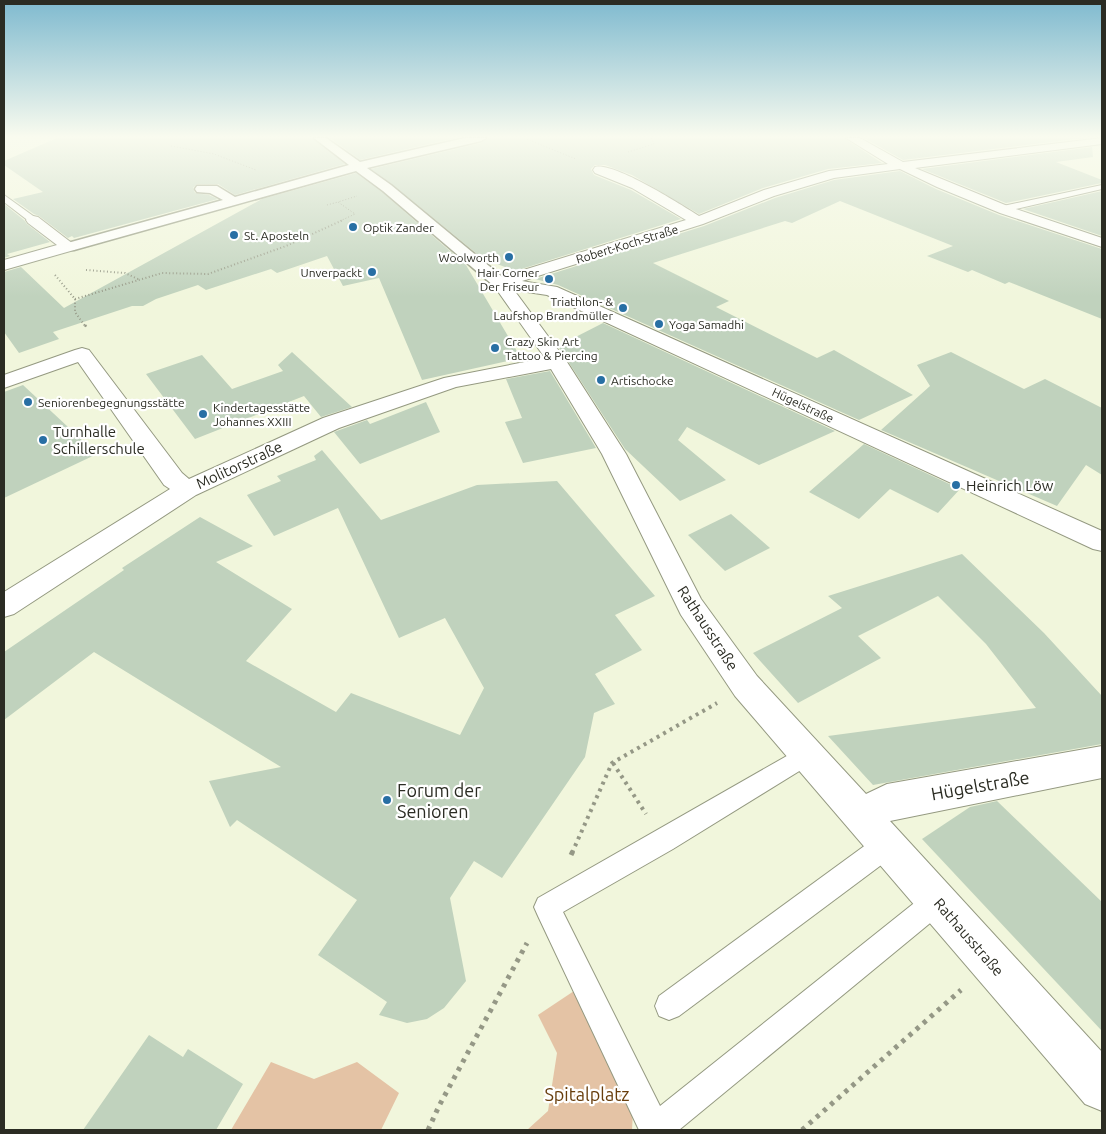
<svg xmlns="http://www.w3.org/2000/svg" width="1106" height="1134" font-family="Ubuntu,sans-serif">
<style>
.green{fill:#e4c3a5}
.building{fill:#c0d2bd}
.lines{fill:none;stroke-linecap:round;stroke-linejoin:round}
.service-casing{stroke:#949981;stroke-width:2}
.pedestrian-casing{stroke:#949981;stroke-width:3}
.minor-casing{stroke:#949981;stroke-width:2}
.path-far4{stroke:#959886;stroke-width:1;stroke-dasharray:1 2;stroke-linecap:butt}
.path-far3{stroke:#959886;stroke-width:2;stroke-dasharray:1 2.5;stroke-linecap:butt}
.path-far2{stroke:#959886;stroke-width:2.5;stroke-dasharray:2 3;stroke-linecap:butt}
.path-far1{stroke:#959886;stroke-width:4;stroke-dasharray:3 4.5;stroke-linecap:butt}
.path{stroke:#959886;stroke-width:5;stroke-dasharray:4 5.5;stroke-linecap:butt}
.service{fill:#fff;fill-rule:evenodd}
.pedestrian{fill:#fff;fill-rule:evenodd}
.minor{fill:#fff;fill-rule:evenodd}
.poi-dot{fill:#286fa4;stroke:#fff;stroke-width:2}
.labels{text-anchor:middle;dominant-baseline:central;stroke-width:4.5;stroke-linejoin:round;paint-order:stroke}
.far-poi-label{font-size:12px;fill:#2b2c23;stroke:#fff;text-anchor:start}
.far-street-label{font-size:12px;fill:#2b2c23;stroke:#fff}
.poi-label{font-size:15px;fill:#2b2c23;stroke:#fff;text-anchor:start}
.street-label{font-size:15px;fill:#2b2c23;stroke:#fff}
.near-street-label{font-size:18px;fill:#2b2c23;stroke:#fff}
.near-poi-label{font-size:18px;fill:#2b2c23;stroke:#fff;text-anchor:start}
.near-park-label{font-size:18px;fill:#683e0d;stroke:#fff}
</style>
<rect width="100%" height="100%" fill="#f1f6dc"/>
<!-- green -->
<g class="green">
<path d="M583 985 633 1112 632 1130H527L548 1111 557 1053 538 1015Z"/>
<path d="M271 1062 314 1079 357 1062 399 1093 381 1130H231Z"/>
</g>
<!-- building -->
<g class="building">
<path d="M57 138H312L345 164 235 195 218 184H197L193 188 195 193 209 195 218 199 74 238 72 236 68 238 39 216 34 214 13 199 43 192 4 165V161Z"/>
<path d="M330 138H455L360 160Z"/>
<path d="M488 138H844L882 163 828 169 763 188 699 214 632 175 605 165H595L591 169 594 175 631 190 681 219 515 271 482 258 392 184 371 169 481 143Z"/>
<path d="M864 138H1083L903 160Z"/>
<path d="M1092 147 1093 157 1056 162 1102 180V183L1006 203 922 169Z"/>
<path d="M900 171 936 189 999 215 1102 249V319L1009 282 1005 284 972 270 968 272 927 256 953 246 840 201 792 223 785 221 653 263 729 301 716 307 817 358 834 350 913 395 859 420 558 285 535 279 704 226 775 198 834 180Z"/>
<path d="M356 173 382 192 466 265 521 358 422 380 379 278 343 286 327 256 277 273 271 269 206 290 198 285 156 299 143 306H132L53 332 59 339 19 353 4 332V272L21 267 64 308 262 199Z"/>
<path d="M1102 191V236L1023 209Z"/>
<path d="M4 204 24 220 27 224 50 242 7 254 10 256 4 258Z"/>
<path d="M603 323 835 431 759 465 687 427 678 440 726 480 680 501 625 449 558 346Z"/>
<path d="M292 352 352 407 321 417 304 396 195 439 146 374 202 355 232 389 283 371 278 365Z"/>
<path d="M951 352 1024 389 1045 379 1102 408V475L1086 465 1057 506 881 430 930 386 917 365Z"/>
<path d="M550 371 596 448 523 463 505 422 522 418 506 379Z"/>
<path d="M23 385 97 454 4 498V392Z"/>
<path d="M426 402 440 432 360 464 334 432 367 420 370 424Z"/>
<path d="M864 444 960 489 938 513 890 489 859 519 809 492Z"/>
<path d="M322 450 381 520 477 485 557 481 655 596 615 615 642 650 595 674 615 704 594 713 585 757 502 878 474 861 450 898 466 981 444 1008 427 1019 407 1023 379 1015 387 1002 318 955 357 900 237 820 230 827 209 781 281 767 94 652 4 720V652L124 570 122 568 200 517 253 546 216 562 292 609 246 661 336 712 351 693 460 735 484 688 445 618 399 638 338 508 274 536 247 495 281 481 277 476 316 460 314 456Z"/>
<path d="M731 514 770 548 725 571 688 535Z"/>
<path d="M962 554 1044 633 1102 696V744L873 785 828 736 1036 708 986 644 938 596 858 636 881 658 798 703 753 653 842 608 828 596Z"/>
<path d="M997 801 1102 902V1031L922 839 970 807Z"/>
<path d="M149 1035 183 1057 188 1049 243 1084 216 1130H83Z"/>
</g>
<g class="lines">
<!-- service casing -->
<g class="service-casing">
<g id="service">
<path d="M1102 185V189L1003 212 999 209 1003 206Z"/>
<path d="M4 195 36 218V222H30L4 202Z"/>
<path d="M806 745 814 748 817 755 814 762 673 849 563 912 660 1106 928 892 937 888 946 892 950 901 946 910 679 1130H639L538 916 534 907 538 898Z"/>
<path d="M887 833 896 836 899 845 896 854 679 1016 669 1020 659 1016 655 1006 659 996 878 836Z"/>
</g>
</g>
<!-- pedestrian casing -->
<g class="pedestrian-casing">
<path id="pedestrian" d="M314 138H326L360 162 465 138H486L481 141 367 168 391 185 506 280 508 283 506 286H494L383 191 356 171 74 250H64L62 247 64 244 223 200 210 193 197 192 195 189 197 186H217L235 197 349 165Z"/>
</g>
<!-- minor casing -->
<g class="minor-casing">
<g id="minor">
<path d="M846 138H860L903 162 1102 138V144L915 168 1010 207 1102 238V247L1000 213 937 187 900 169 834 178 774 196 703 224 522 281 557 287 1102 531V551L1093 549 547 295 514 290 567 362 626 454 701 599 757 676 866 794 887 784 1102 746V778L890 821 1102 1052V1111L1085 1104 735 696 681 615 602 454 551 369 456 387 339 428 196 495 14 614 4 617V592L170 489 164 485 78 362 4 388V375L75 350 82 348 89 350 182 473 189 479 323 418 444 378 545 358 492 283 494 279 686 220 632 188 595 173 593 170 595 167C614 162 680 204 699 216L764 190 829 171 888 164Z"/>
<path d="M33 216 38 217 77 247 74 250 4 270V260L57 245 28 223 26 220 28 217Z"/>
</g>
</g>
<!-- path-far4 -->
<g class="path-far4">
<path d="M524 138 576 159"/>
<path d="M171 146 214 154 256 170"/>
<path d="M628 152 654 144 651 138"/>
<path d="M327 205 338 202"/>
<path d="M340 221 355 214 338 202 357 196"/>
</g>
<!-- path-far3 -->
<g class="path-far3">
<path d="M86 270 125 273 140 280"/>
<path d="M55 275 75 299V312L85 326"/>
<path d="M75 299 162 273 208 274 286 246 343 220"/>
</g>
<!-- path-far2 -->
<path class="path-far2" d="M85 325 87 328"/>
<!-- path-far1 -->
<g class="path-far1">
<path d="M613 763 646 814"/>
<path d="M572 853 612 763 717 703"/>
</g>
<!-- path -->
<g class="path">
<path d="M571 855 573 851"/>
<path d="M428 1130 439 1106 527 943"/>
<path d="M802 1130 961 990"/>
</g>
<!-- service -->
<use href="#service" class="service"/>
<!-- pedestrian -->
<use href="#pedestrian" class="pedestrian"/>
<!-- minor -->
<use href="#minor" class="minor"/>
</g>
<!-- sky -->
<linearGradient id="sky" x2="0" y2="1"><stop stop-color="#7fbacf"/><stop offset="0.46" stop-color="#f9fbef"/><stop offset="1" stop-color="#f9fbef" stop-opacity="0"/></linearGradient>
<rect width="1106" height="297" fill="url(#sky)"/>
<!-- markers -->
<g class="poi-dot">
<circle cx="353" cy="227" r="5"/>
<circle cx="234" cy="235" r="5"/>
<circle cx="509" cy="257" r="5"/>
<circle cx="372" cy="272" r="5"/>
<circle cx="549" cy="279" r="5"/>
<circle cx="623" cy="308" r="5"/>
<circle cx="659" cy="324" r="5"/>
<circle cx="495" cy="348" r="5"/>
<circle cx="601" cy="380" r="5"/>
<circle cx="28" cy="402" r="5"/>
<circle cx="203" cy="414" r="5"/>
<circle cx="43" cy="440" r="5"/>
<circle cx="956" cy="485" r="5"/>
<circle cx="387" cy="800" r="5"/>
</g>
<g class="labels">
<!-- far-poi labels -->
<g class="far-poi-label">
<text x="363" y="227">Optik Zander</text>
<text x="244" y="235">St. Aposteln</text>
<text x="499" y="257" text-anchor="end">Woolworth</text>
<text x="362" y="272" text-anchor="end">Unverpackt</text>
<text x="539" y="272" text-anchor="end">Hair Corner<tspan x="539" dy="14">Der Friseur</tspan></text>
<text x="613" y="301" text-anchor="end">Triathlon- &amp;<tspan x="613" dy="14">Laufshop Brandmüller</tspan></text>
<text x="669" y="324">Yoga Samadhi</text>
<text x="505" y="341">Crazy Skin Art<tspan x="505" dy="14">Tattoo &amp; Piercing</tspan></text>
<text x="611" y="380">Artischocke</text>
<text x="38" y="402">Seniorenbegegnungsstätte</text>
<text x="213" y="407">Kindertagesstätte<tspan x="213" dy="14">Johannes XXIII</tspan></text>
</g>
<!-- far-street labels -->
<g class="far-street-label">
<text transform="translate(627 244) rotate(-17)">Robert-Koch-Straße</text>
<text transform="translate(803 405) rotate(25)">Hügelstraße</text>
</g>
<!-- poi labels -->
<g class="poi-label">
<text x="53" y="431">Turnhalle<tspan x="53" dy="17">Schillerschule</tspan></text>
<text x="966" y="485">Heinrich Löw</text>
</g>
<!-- street labels -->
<g class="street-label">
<text transform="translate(239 465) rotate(-25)">Molitorstraße</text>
<text transform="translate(708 628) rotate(57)">Rathausstraße</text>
<text transform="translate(969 937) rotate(49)">Rathausstraße</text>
</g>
<!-- near-street labels -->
<g class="near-street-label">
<text transform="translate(980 785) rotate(-10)">Hügelstraße</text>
</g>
<!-- near-poi labels -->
<g class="near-poi-label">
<text x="397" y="790">Forum der<tspan x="397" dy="21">Senioren</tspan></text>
</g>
<!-- near-park labels -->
<g class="near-park-label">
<text x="587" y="1094">Spitalplatz</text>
</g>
</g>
<!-- border -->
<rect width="1106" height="1134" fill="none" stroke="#2b2c23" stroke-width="10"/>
</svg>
